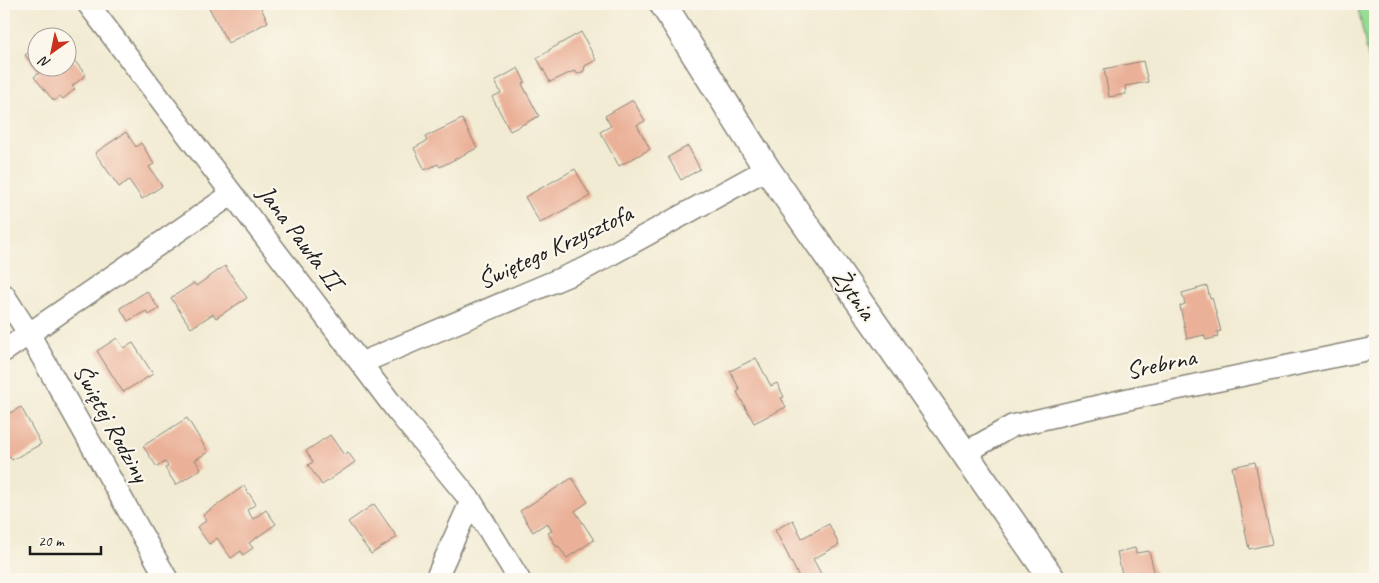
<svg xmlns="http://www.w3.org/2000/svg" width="1379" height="583" font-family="Caveat,sans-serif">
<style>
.green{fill:#97db93;stroke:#5a7c58}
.building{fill:#ebb198}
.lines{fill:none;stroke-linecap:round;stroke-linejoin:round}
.service-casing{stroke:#878478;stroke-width:12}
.minor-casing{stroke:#878478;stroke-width:24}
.tertiary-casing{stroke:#878478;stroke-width:29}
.service{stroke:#fff;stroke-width:10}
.minor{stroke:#fff;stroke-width:21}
.tertiary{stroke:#fff;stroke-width:26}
.labels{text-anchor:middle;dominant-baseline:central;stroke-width:4.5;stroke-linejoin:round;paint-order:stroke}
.street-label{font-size:25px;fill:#1c1c1c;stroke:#fbf7ec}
</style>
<rect width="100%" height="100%" fill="#fbf7ec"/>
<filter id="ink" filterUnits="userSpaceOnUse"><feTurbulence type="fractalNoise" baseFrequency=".02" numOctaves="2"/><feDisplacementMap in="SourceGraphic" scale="10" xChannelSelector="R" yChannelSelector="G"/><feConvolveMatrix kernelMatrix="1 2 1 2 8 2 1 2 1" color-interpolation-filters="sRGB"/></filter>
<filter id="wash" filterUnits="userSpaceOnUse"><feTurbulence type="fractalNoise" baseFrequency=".0096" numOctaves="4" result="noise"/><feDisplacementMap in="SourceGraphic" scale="20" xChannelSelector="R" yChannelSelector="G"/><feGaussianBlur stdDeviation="1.12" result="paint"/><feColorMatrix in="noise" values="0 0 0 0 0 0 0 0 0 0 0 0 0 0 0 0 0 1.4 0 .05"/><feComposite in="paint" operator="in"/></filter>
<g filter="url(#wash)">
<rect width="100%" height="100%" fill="#f2ebd3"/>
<!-- green -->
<path class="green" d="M1357 4H1375V90Z"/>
<g id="blocks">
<!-- building -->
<g class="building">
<path d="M207 4H259L268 22 228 43Z"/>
<path d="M581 32 596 60 585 66 584 71 578 74 574 71 550 82 537 58 549 51V50Z"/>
<path d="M38 45V68H68V59L70 63 74 60 86 75 72 86 75 89 63 99 60 96 54 101 34 77 39 73 25 55Z"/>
<path d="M1143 61 1148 82 1125 86 1126 94 1109 97 1104 69Z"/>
<path d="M518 68 525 82 522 84 539 116 510 131 492 97 501 93 495 81Z"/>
<path d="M633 100 645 121 637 125 650 149 619 166 600 132 611 126 605 116Z"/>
<path d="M462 119 477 148 440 167 438 164 425 170 414 148 427 141 425 137Z"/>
<path d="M126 132 136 147 141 143 154 164 149 167 162 186 142 199 129 180 119 187 95 153Z"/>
<path d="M688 146 700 169 681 180 668 157Z"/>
<path d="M575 169 590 196 540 223 525 197Z"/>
<path d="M225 266 247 298 216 318 213 314 191 328 171 298 194 283 196 286Z"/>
<path d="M1207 286 1210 299 1212 298 1221 331 1217 332 1218 337 1206 340 1204 335 1187 339 1180 306 1185 304 1182 293Z"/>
<path d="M147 291 159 309 149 315 146 311 128 321 120 308Z"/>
<path d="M117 338 124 348 133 343 153 374 123 392 97 351Z"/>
<path d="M756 358 771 386 777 383 784 397 781 398 786 407 754 423 737 392 740 390 730 371Z"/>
<path d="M21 407 41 444 12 460 10 457 4 460V416Z"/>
<path d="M187 418 208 452 195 460 201 469 176 485 165 468 168 466 165 462 157 467 143 446Z"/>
<path d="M330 435 344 455 348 452 355 462 322 485 308 465 313 462 306 451Z"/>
<path d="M1255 462 1272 544 1249 549 1232 467Z"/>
<path d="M572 478 588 502 575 511 594 540 567 558 558 546 557 547 548 533 552 531 547 523 533 532 520 511Z"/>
<path d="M244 486 256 504 247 510 253 519 266 510 276 524 249 543 253 548 243 555 241 551 231 558 217 538 209 544 197 527 206 521 203 515Z"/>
<path d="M374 504 397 537 371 554 348 522Z"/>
<path d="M793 520 802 538 829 524 839 545 813 559 824 579H800L775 530Z"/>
<path d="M1135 548 1136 553 1149 551 1156 579H1123L1117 552Z"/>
</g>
</g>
</g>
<g filter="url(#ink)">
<use href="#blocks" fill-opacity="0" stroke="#878478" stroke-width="1"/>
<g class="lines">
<!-- service casing -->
<g class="service-casing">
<path id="service" d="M380 6 382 4"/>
</g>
<!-- minor casing -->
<g class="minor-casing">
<g id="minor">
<path d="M88 4 397 411 471 501 519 579"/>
<path d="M4 295 29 334 167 579"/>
<path d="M4 351 232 194"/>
<path d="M361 363 586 268 767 169"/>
<path d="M965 453 1012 426 1133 398 1375 348"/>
<path d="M436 579 471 501"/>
</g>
</g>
<!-- tertiary casing -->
<g class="tertiary-casing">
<path id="tertiary" d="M663 4 767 169 1052 579"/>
</g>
<!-- service -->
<use href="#service" class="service"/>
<!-- minor -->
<use href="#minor" class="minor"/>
<!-- tertiary -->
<use href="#tertiary" class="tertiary"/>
</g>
</g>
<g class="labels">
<!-- street labels -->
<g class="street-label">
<text transform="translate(300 237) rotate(53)">Jana Pawła II</text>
<text transform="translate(555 247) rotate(-25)">Świętego Krzysztofa</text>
<text transform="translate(854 294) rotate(55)">Żytnia</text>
<text transform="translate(1161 364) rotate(-12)">Srebrna</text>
<text transform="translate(111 423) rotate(61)">Świętej Rodziny</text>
</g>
</g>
<!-- margin -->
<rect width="1379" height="583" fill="none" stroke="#fbf7ec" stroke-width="20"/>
<!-- north arrow -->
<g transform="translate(52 52) rotate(213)"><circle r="24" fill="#fbf7ec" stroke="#a29f99"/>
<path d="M0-4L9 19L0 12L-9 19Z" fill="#c8321e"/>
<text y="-8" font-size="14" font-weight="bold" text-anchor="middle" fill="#1c1c1c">N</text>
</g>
<!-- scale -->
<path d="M30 546v8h71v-8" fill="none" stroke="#1c1c1c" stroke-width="2.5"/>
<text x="38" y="546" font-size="15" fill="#1c1c1c" stroke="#fbf7ec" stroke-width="4" paint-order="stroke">20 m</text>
</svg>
